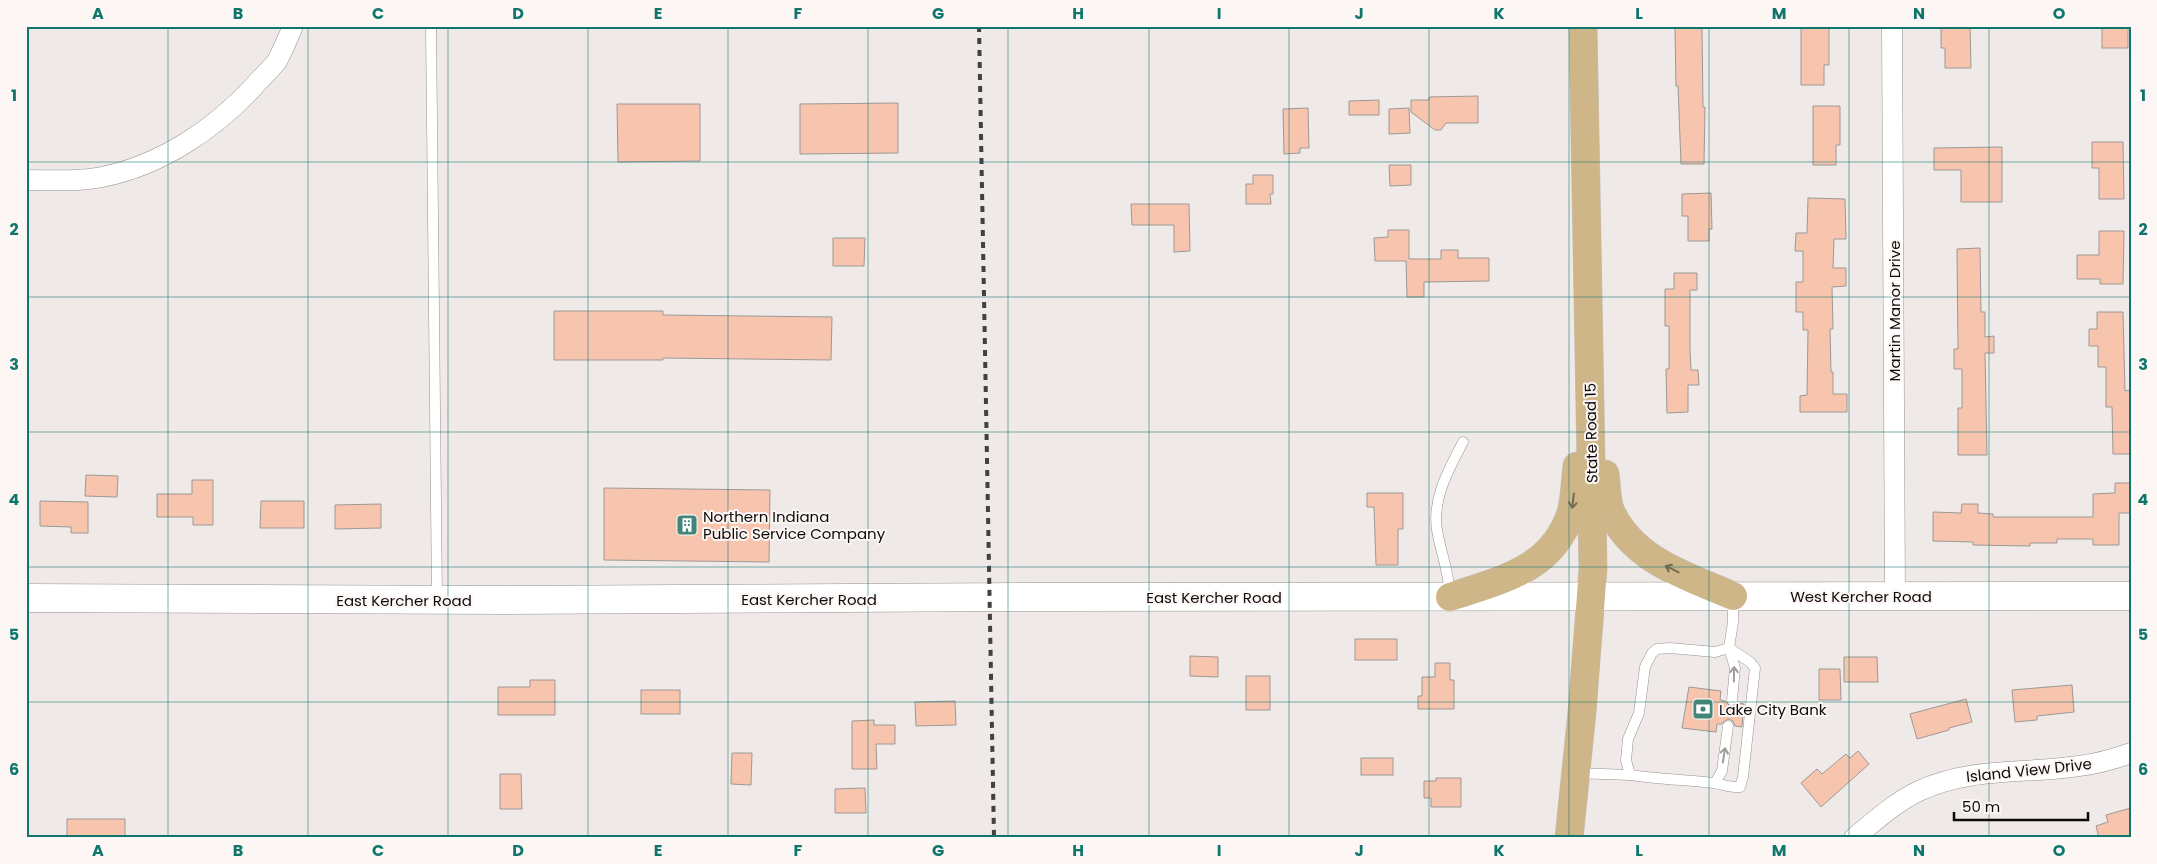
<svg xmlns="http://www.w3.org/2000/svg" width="2157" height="864" font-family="Poppins,sans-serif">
<rect width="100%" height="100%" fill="#efe9e7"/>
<g fill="#f7c5ae" stroke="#9d9896">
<polygon points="1801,26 1829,26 1829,65 1824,65 1824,85 1801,85"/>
<polygon points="1941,26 1970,26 1971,68 1945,68 1945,48 1941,48"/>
<rect x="2102" y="26" width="26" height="22"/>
<polygon points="1702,27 1703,107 1705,107 1704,164 1681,164 1678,86 1676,86 1675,28"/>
<polygon points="1478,96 1478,123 1446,123 1441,130 1435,130 1411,112 1411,100 1429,100 1429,97"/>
<polygon points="1379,100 1379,115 1349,115 1349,101"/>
<polygon points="898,103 898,153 800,154 800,104"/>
<polygon points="617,104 700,104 700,161 618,162"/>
<polygon points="1813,106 1840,106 1840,145 1836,145 1836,165 1813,165"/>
<polygon points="1308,108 1309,148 1300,148 1300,153 1284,154 1283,109"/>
<polygon points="1409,108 1410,133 1389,134 1389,109"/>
<polygon points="2092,142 2123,142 2124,199 2099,199 2099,168 2092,168"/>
<polygon points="2002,147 2002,202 1961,202 1961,170 1934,170 1934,148"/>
<polygon points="1389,165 1411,165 1411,185 1390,186"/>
<polygon points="1253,175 1273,175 1273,194 1270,194 1271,204 1246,204 1246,184 1253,184"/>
<polygon points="1711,193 1712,229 1709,229 1709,241 1688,241 1688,216 1682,216 1682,194"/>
<polygon points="1808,198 1845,199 1846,239 1834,239 1833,268 1846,268 1846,286 1832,287 1833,329 1830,329 1831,372 1833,372 1833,394 1847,394 1847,412 1800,412 1800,396 1807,395 1808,330 1803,330 1803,312 1796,312 1796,282 1803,282 1803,251 1795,251 1796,233 1807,233"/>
<polygon points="1131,204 1189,204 1190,251 1174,252 1174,225 1132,225"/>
<polygon points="1388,230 1409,230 1409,259 1441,259 1441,250 1458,250 1458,258 1489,258 1489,281 1424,282 1424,297 1407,297 1406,261 1375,261 1374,238 1388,237"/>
<polygon points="2099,231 2124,231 2123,284 2100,284 2100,279 2077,279 2077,255 2099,255"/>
<polygon points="833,238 865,238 864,266 833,266"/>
<polygon points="1980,248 1981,312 1985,312 1985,337 1994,336 1994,353 1985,353 1987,455 1958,455 1958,408 1962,408 1962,369 1954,369 1954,349 1958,349 1957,249"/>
<polygon points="1674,273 1697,273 1697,290 1690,290 1690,350 1691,370 1698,370 1699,385 1688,385 1688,412 1667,413 1666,369 1669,369 1669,326 1665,326 1665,289 1674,289"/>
<polygon points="554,311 663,311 663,315 832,317 831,360 663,358 663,360 554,360"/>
<polygon points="2097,312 2123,312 2125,391 2131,390 2131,454 2113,454 2112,407 2106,407 2106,367 2098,367 2098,346 2089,346 2089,329 2097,329"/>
<polygon points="86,475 118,476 117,497 85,496"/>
<polygon points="192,480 213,480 213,525 193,525 193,517 157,517 157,494 192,494"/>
<polygon points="2115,483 2131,483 2131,513 2119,513 2119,545 2093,545 2093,539 2057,539 2057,543 2030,543 2030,546 1973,545 1973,542 1933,541 1933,512 1961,513 1962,504 1978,504 1978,513 1993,514 1993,517 2093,517 2093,494 2115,493"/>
<polygon points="604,488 770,490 769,562 604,560"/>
<polygon points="1367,493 1403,493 1403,529 1398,529 1398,565 1376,565 1374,507 1367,507"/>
<polygon points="40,501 88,502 88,533 71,533 71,527 40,526"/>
<polygon points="261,501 304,501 304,528 260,528"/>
<polygon points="381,504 381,528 335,529 335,505"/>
<rect x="1355" y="639" width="42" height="21"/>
<polygon points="1190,656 1218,657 1218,677 1190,676"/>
<polygon points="1844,657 1877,657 1878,682 1844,682"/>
<polygon points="1435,663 1450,663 1450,680 1454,680 1454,709 1418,709 1418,696 1422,696 1422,677 1435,677"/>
<polygon points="1819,669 1840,669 1841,700 1819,700"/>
<rect x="1246" y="676" width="24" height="34"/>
<polygon points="530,680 555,680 555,715 498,715 498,687 530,687"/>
<polygon points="2072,685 2074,712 2037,716 2037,720 2015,722 2012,690"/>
<polygon points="1689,687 1721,691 1720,700 1725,701 1731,707 1738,703 1744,704 1742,727 1735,726 1733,721 1728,719 1721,724 1717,724 1716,732 1682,728"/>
<rect x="641" y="690" width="39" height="24"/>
<polygon points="1966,699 1972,722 1949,728 1949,730 1917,739 1910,714"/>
<polygon points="955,701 956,725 916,726 915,702"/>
<polygon points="874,720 874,725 895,725 895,744 876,744 877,769 852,769 852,721"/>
<polygon points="1858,751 1869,764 1821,807 1801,783 1817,769 1822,774 1846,754 1850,758"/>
<polygon points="732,753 752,753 751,785 731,784"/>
<rect x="1361" y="758" width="32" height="17"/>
<polygon points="500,774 521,774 522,809 500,809"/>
<polygon points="1436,778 1461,778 1461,807 1431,807 1431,798 1424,798 1424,781 1436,781"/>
<polygon points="865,788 866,813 835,813 835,789"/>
<polygon points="2131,808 2131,838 2099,838 2096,826 2108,822 2106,815"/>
<rect x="67" y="819" width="58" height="19"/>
</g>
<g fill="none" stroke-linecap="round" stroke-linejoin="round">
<g stroke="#979290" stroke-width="11">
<g id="lane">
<polyline points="431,26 437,599"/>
<path d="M1450 596C1449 571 1441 554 1437 530 1432 498 1449 469 1463 442"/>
<path d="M1670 648 1715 652 1729 648 1750 662 1755 668 1743 777 1740 787C1730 788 1722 784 1713 783 1685 780 1658 779 1630 775L1626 760 1628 739 1639 713 1645 667 1652 653 1657 649Z"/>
<polyline points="1732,700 1735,668 1729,648 1733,622 1733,598"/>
<polyline points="1576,773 1630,775"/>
<polyline points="1715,783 1722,771 1728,726"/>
</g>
</g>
<g stroke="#979290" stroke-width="21">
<g id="street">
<polyline points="1892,26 1895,596"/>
<path d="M26 180C51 180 78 182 102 177 162 165 216 128 256 84 263 76 271 69 277 61 283 50 288 38 293 26"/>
<path d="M1854 838C1875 821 1894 803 1919 791 1969 767 2026 774 2079 766 2097 764 2114 759 2131 753"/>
</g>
</g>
<g stroke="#979290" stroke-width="29">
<polyline id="secondary" points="26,598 502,600 1035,597 2131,596"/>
</g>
<g stroke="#c5c4c4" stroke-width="29">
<g id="primary">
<path d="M1605 474C1607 485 1606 501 1611 512 1634 561 1687 576 1733 596"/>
<path d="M1450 597C1501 580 1552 570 1571 513 1575 498 1575 481 1577 466"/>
<polyline points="1569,838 1582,712 1593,569 1583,26"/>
</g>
</g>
<use href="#lane" stroke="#fff" stroke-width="10"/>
<use href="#street" stroke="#fff" stroke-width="20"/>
<use href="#secondary" stroke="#fff" stroke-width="28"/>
<use href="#primary" stroke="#cfb689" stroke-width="28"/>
<polyline stroke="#43403f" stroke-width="4" stroke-dasharray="6 6" stroke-linecap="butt" points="979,26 994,838"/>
</g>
<defs><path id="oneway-shaft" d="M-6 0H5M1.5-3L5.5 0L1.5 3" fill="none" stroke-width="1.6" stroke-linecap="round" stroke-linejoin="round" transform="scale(1.25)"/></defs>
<g stroke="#786950">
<use href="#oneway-shaft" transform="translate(1573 501) rotate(97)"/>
<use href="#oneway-shaft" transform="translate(1672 569) rotate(-153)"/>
</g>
<g stroke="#9e9d9d">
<use href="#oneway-shaft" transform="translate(1734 674) rotate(-89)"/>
<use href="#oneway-shaft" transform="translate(1724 755) rotate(-81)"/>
</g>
<path fill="none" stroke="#0f766e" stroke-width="1" stroke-opacity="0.55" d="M168 26V838M308 26V838M448 26V838M588 26V838M728 26V838M868 26V838M1008 26V838M1149 26V838M1289 26V838M1429 26V838M1569 26V838M1709 26V838M1849 26V838M1989 26V838M26 162H2131M26 297H2131M26 432H2131M26 567H2131M26 702H2131"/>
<defs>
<g id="building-square" transform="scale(1.125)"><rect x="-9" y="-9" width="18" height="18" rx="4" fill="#438679" stroke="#fcf6f4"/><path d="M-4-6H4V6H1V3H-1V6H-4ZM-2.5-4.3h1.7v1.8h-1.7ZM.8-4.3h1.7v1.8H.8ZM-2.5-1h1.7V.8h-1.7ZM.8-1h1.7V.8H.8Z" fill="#fff"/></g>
<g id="bank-square" transform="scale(1.125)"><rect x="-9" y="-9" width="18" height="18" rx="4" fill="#438679" stroke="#fcf6f4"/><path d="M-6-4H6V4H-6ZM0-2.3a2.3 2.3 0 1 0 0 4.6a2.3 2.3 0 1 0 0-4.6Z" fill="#fff"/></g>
</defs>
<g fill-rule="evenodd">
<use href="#building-square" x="687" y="525"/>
<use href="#bank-square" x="1703" y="709"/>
</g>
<g text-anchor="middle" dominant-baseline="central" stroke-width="4" stroke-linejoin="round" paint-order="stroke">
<g font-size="15" fill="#0d0b0a" stroke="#fcf6f4">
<text transform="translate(1894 311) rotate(-90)">Martin Manor Drive</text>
<text transform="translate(1591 433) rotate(-91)">State Road 15</text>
<text x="1861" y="596">West Kercher Road</text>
<text x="1214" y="597">East Kercher Road</text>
<text x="809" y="599">East Kercher Road</text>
<text x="404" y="600">East Kercher Road</text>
<text transform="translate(2029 770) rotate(-6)">Island View Drive</text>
</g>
<g font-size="15" fill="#0d0b0a" stroke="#fcf6f4" text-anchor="start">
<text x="703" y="516">Northern Indiana<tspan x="703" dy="17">Public Service Company</tspan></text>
<text x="1719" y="709">Lake City Bank</text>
</g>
</g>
<rect width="2157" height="864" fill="none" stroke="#fcf6f4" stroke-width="55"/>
<path d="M1954 812v8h134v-8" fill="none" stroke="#0d0b0a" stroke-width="2.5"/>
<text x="1962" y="812" font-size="15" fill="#0d0b0a" stroke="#fcf6f4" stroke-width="4" paint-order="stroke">50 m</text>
<rect x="28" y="28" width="2102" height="808" fill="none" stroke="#0f766e" stroke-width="2"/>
<g font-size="16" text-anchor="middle" font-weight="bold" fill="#0f766e">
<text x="98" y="19">A</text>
<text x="238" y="19">B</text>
<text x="378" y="19">C</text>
<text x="518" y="19">D</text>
<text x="658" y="19">E</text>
<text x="798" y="19">F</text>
<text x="938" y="19">G</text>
<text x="1078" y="19">H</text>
<text x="1219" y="19">I</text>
<text x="1359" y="19">J</text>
<text x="1499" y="19">K</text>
<text x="1639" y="19">L</text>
<text x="1779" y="19">M</text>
<text x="1919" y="19">N</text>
<text x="2059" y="19">O</text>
<text x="14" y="101">1</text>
<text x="2143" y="101">1</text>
<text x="14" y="235">2</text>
<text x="2143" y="235">2</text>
<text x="14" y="370">3</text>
<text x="2143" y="370">3</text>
<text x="14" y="505">4</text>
<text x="2143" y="505">4</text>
<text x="14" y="640">5</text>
<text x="2143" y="640">5</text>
<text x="14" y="775">6</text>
<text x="2143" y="775">6</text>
<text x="98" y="856">A</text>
<text x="238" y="856">B</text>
<text x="378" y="856">C</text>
<text x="518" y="856">D</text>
<text x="658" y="856">E</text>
<text x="798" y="856">F</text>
<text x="938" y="856">G</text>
<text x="1078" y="856">H</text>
<text x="1219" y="856">I</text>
<text x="1359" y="856">J</text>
<text x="1499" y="856">K</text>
<text x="1639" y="856">L</text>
<text x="1779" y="856">M</text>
<text x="1919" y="856">N</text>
<text x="2059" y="856">O</text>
</g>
</svg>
